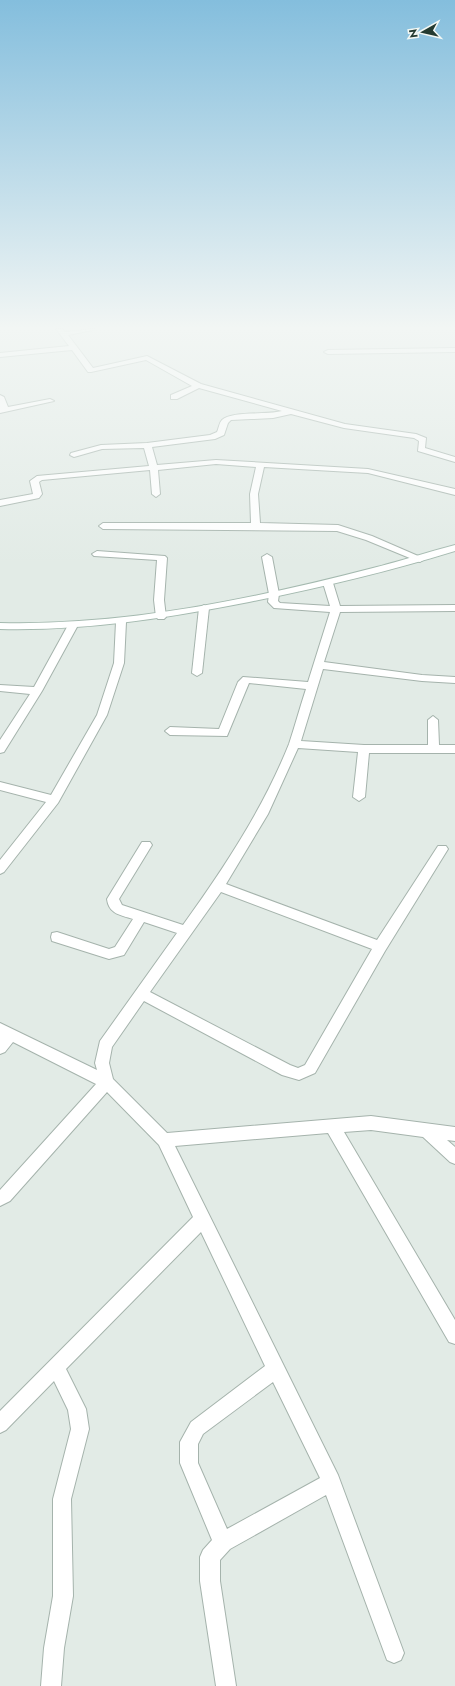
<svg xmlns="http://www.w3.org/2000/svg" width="455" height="1686" font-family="Jost,sans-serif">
<rect width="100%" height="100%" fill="#e2ebe6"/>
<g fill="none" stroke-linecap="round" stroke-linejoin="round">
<g stroke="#a5b3ac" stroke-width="2">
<g id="street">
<path d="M56 329H62L65 332 94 329 93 330 68 335 93 368 147 356 201 384 345 424 416 434 426 438 425 448 455 457V462L418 451 419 441 414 438 344 428 291 414 273 418 231 420 228 423 224 435 215 439 152 447 157 465 216 460 368 469 455 489V495L368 473 264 467 258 494 260 523 338 525 372 536 425 559 420 562 417 561 366 540 337 531 103 529 99 526 103 523H251L250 494 256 467 216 464 158 470 160 494 156 497 152 494 150 470 42 480 39 482 42 494 39 498 0 506V500L33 494 30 481 37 476 149 466 144 448 102 449 74 457 70 455 71 453 101 445 147 443 210 435 217 432C219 428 219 423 222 420 231 411 268 415 282 411L199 388 177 399H171V395L192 386 146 360 91 372H88L72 350 0 357V353L69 346Z"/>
<polygon points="455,348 455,352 328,354 324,352 328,350"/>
<polygon points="0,395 4,397 8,407 50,399 54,401 0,413"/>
<polygon points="97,551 165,556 167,558 164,600 166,617 164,619 158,619 156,617 154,600 157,560 94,556 92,554"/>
<path d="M267 554 272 557 279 594 278 601 280 603 330 606 323 583 328 580 333 583 340 606 455 605V611L340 612 324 662 422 675 455 677V683L422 681 323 669 301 741 364 745H428V720L433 716 438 720 439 745H455V753H369L365 797 359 801 353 797 358 752 298 748 268 814 226 884 377 940 438 846H446L448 849 385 951 315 1073 299 1080 282 1075 144 1001 112 1047 109 1063 113 1079 167 1133 371 1116 455 1127V1141L447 1140 455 1147V1164L450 1162 423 1137 371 1130 344 1132 455 1320V1344L449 1342 328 1133 175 1146 338 1475 404 1653 401 1660 394 1663 387 1660 326 1495 230 1549 220 1560V1581L236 1686H216L200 1581V1557L203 1550 212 1540 180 1463V1442L191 1422 265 1366 201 1232 66 1369 86 1409 89 1429 71 1499 73 1596 64 1648 61 1686H41L44 1648 53 1596V1499L71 1429 68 1410 54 1381 6 1430 0 1433V1411L193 1217 159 1145 107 1092 10 1201 0 1206V1190L96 1084 13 1042 5 1052 0 1054V1023L97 1070 95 1063 100 1041 177 933 144 922 124 955 109 959 52 941 51 937 52 933 57 932 109 949 115 947 133 919C120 915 109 914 107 899L142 842H150L152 845 119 899 122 905 183 925C224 868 263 809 289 744 295 726 300 707 306 689L249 683 227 736 170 735 165 731 170 727 219 729 238 682 243 677 308 682 330 612 274 608 268 602 269 594 262 557ZM221 892 372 949 305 1065 298 1068 290 1065 150 992ZM273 1382 320 1478 227 1529 198 1463V1444L203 1434Z"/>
<polygon points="204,605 209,608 202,673 197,676 192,673 199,608"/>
<polygon points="121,619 126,622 124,663 107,715 58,803 4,872 0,874 0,860 46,802 0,790 0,782 51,795 97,715 114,663 116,622"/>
<polygon points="72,624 77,627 42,691 4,752 0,753 0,740 30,694 0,691 0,685 34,687 67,627"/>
</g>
</g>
<g stroke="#a4b9af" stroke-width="2">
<path id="secondary" d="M455 545V551C387 572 319 588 249 602 167 618 85 631 0 629V623C125 626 253 599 373 568 401 561 428 552 455 545Z"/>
</g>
<use href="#street" fill="#fff" fill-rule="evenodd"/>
<use href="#secondary" fill="#fff" fill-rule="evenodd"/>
</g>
<linearGradient id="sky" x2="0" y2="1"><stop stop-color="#84bedd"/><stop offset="0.58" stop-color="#f2f6f4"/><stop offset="1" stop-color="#f2f6f4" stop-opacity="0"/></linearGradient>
<rect width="455" height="565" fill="url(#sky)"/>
<g transform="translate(423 32) rotate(262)" stroke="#f3f8f4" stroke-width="3" paint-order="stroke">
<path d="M0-3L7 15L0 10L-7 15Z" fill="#243b31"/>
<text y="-6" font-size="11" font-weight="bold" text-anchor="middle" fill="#243b31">N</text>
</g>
</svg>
